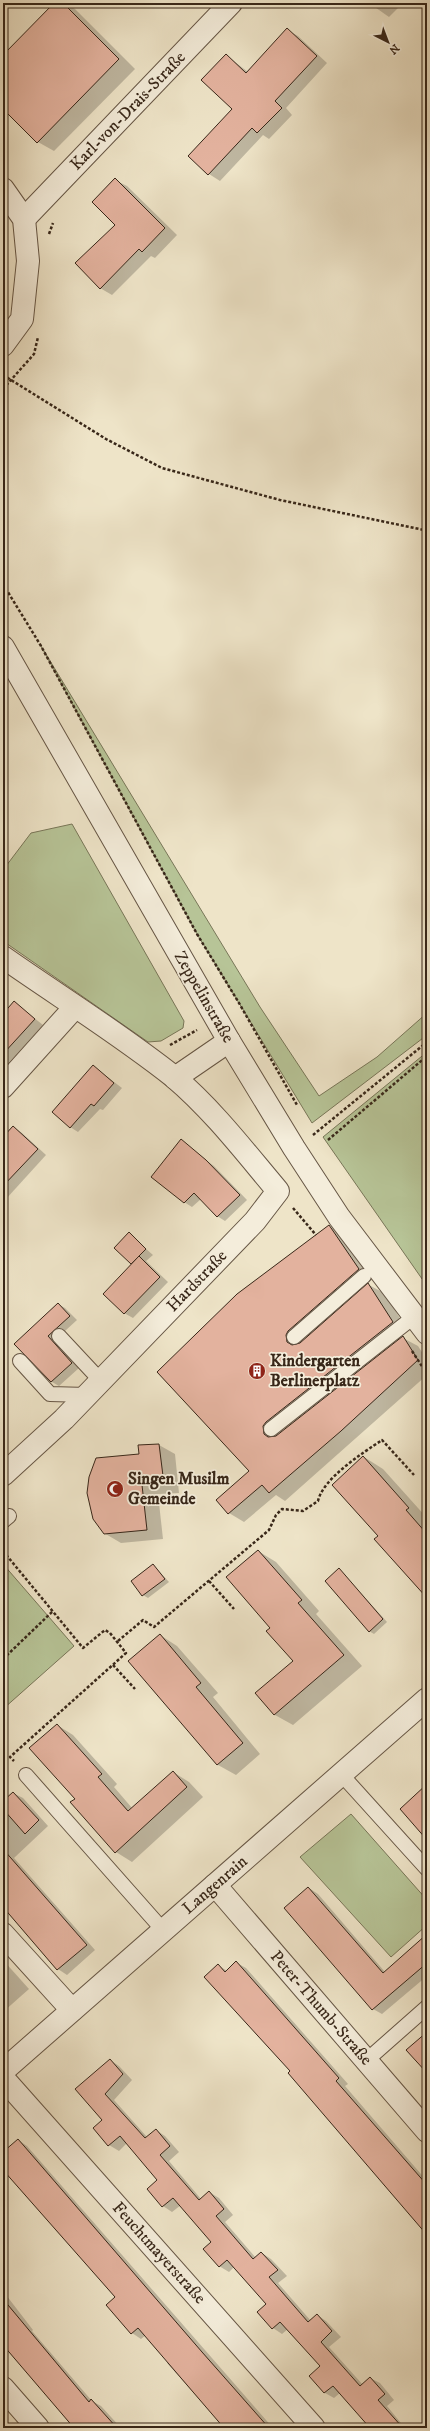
<svg xmlns="http://www.w3.org/2000/svg" width="430" height="2431" font-family="'IM FELL DW Pica',serif">
<rect width="100%" height="100%" fill="#eee4c8"/>
<filter id="stains"><feTurbulence type="fractalNoise" baseFrequency=".005" numOctaves="4"/><feColorMatrix values="0 0 0 0 .2 0 0 0 0 .09 0 0 0 0 .02 0 0 0 .5 -.17"/></filter>
<radialGradient id="worn" r=".72"><stop offset=".6" stop-color="#630" stop-opacity="0"/><stop offset="1" stop-color="#630" stop-opacity=".3"/></radialGradient>
<g fill="#b7c497" stroke="#787658">
<polygon points="41,646 260,1007 319,1096 377,1057 427,1013 427,1035 312,1123 197,934"/>
<polygon points="72,824 184,1021 183,1028 161,1041 148,1042 3,941 3,870 31,833"/>
<polygon points="427,1052 427,1286 323,1137"/>
<polygon points="3,1564 74,1646 3,1709"/>
<polygon points="351,1814 427,1900 427,1925 391,1957 300,1857"/>
</g>
<g fill="#0003">
<polygon points="55,3 64,3 75,9 135,69 54,151 38,142 3,108 3,56"/>
<polygon points="369,3 403,3 389,17"/>
<polygon points="287,30 298,36 327,63 286,108 292,115 269,139 263,135 220,181 209,174 190,156 233,109 226,55 248,72"/>
<polygon points="115,180 127,186 177,235 155,258 151,256 112,295 100,288 116,225"/>
<polygon points="14,1002 43,1025 3,1069 3,1015"/>
<polygon points="93,1066 122,1088 103,1110 100,1109 78,1132 70,1127"/>
<polygon points="13,1127 22,1133 46,1155 6,1199 3,1198 3,1138"/>
<polygon points="181,1141 214,1166 247,1200 225,1221 217,1216 201,1199 192,1207 184,1202"/>
<polygon points="329,1226 345,1235 374,1278 367,1284 384,1293 408,1331 401,1337 418,1346 427,1360 427,1375 285,1501 276,1495 244,1522 229,1513 251,1471 159,1372"/>
<polygon points="129,1234 153,1255 146,1261 168,1282 133,1318 124,1313 133,1264"/>
<polygon points="58,1304 65,1308 77,1320 54,1341 79,1368 59,1386 52,1382 15,1344"/>
<polygon points="159,1445 175,1454 179,1493 158,1494 163,1539 121,1543 104,1533 140,1455"/>
<polygon points="364,1457 383,1469 427,1518 424,1522 427,1525 427,1593 379,1536"/>
<polygon points="258,1551 276,1562 319,1611 316,1614 362,1666 293,1725 275,1715 256,1693 294,1661"/>
<polygon points="153,1565 169,1582 148,1598 143,1595"/>
<polygon points="339,1569 387,1622 374,1634 369,1631"/>
<polygon points="160,1635 177,1646 218,1693 213,1697 260,1754 236,1775 218,1765 130,1661"/>
<polygon points="57,1725 73,1735 117,1784 114,1787 132,1808 173,1772 189,1782 203,1797 132,1862 116,1852 72,1802 76,1799"/>
<polygon points="13,1793 23,1798 48,1826 14,1858 95,1950 67,1975 58,1969 3,1906 3,1802"/>
<polygon points="309,1888 318,1894 385,1972 427,1935 427,1976 382,2014 373,2009"/>
<polygon points="3,1960 29,1989 3,2012"/>
<polygon points="237,1963 246,1968 348,2084 345,2086 427,2181 427,2233 289,2073 292,2071 218,1965 227,1971"/>
<polygon points="110,2060 119,2066 132,2080 114,2100 147,2137 156,2130 165,2136 179,2152 169,2161 201,2199 209,2192 219,2198 233,2215 225,2222 256,2258 262,2253 271,2259 287,2276 278,2283 311,2321 317,2315 326,2321 341,2337 329,2347 363,2385 370,2378 380,2383 394,2400 387,2406 405,2428 371,2428 340,2393 334,2398 325,2393 310,2376 321,2366 288,2329 282,2334 273,2328 268,2304 234,2267 229,2272 219,2266 213,2242 181,2205 172,2212 163,2206 148,2189 159,2180 127,2143 119,2151 109,2145 104,2120 76,2089"/>
<polygon points="18,2140 27,2146 273,2428 225,2428 167,2363 169,2361 146,2335 141,2339 132,2333 117,2297 3,2168 3,2153"/>
<polygon points="3,2291 33,2330 32,2331 92,2401 101,2406 121,2428 76,2428 3,2344"/>
</g>
<g fill="#e3b29e" stroke="#382719">
<polygon points="54,3 63,3 119,59 37,143 3,109 3,55"/>
<polygon points="287,28 317,56 275,101 282,108 257,133 252,128 208,175 188,156 232,109 201,80 226,54 246,73"/>
<polygon points="115,178 165,228 142,252 139,249 100,289 75,263 115,225 92,202"/>
<polygon points="14,1001 35,1019 3,1054 3,1014"/>
<polygon points="93,1065 114,1083 94,1106 91,1104 70,1128 52,1112"/>
<polygon points="13,1126 38,1149 3,1186 3,1137"/>
<polygon points="181,1139 206,1160 240,1195 217,1217 194,1193 184,1203 151,1177"/>
<polygon points="329,1225 359,1269 288,1331 286,1335 287,1342 292,1345 300,1343 368,1283 393,1322 266,1422 263,1426 264,1434 268,1437 276,1436 403,1336 418,1360 341,1431 269,1493 262,1485 228,1514 216,1500 249,1471 157,1372 237,1294"/>
<polygon points="129,1232 146,1249 131,1264 114,1248"/>
<polygon points="139,1256 160,1277 124,1314 103,1294"/>
<polygon points="58,1303 70,1316 48,1336 72,1363 51,1382 14,1344"/>
<polygon points="159,1444 164,1484 142,1485 147,1530 104,1534 93,1519 87,1493 89,1477 96,1458 139,1454 138,1445"/>
<polygon points="363,1456 409,1508 406,1510 427,1534 427,1598 374,1539 378,1536 332,1485"/>
<polygon points="258,1550 302,1600 298,1603 344,1655 274,1715 255,1693 293,1661 266,1631 270,1628 226,1577"/>
<polygon points="153,1564 165,1579 142,1596 131,1581"/>
<polygon points="339,1568 383,1619 369,1632 325,1581"/>
<polygon points="160,1634 201,1683 196,1687 243,1743 217,1765 128,1661"/>
<polygon points="57,1724 102,1774 98,1777 128,1811 173,1771 187,1787 115,1853 70,1802 75,1799 29,1748"/>
<polygon points="427,1784 427,1840 400,1809"/>
<polygon points="13,1792 39,1820 25,1834 3,1809 3,1801"/>
<polygon points="3,1849 87,1945 57,1970 3,1907"/>
<polygon points="308,1887 383,1973 427,1934 427,1963 372,2010 284,1908"/>
<polygon points="236,1961 339,2078 336,2081 427,2185 427,2235 288,2073 290,2071 204,1977 218,1964 225,1972"/>
<polygon points="427,2032 427,2073 406,2050"/>
<polygon points="110,2059 123,2074 105,2094 145,2138 156,2129 170,2146 160,2155 199,2200 209,2191 224,2209 216,2216 253,2259 261,2252 278,2270 269,2277 308,2322 317,2314 332,2331 321,2342 360,2386 370,2377 385,2394 378,2400 403,2428 370,2428 333,2386 324,2393 309,2376 320,2366 280,2322 272,2329 257,2312 266,2304 227,2260 219,2267 203,2249 211,2242 173,2198 162,2207 147,2189 157,2180 120,2136 108,2146 93,2128 102,2120 75,2089"/>
<polygon points="18,2139 202,2352 269,2428 224,2428 138,2328 131,2334 106,2305 115,2297 3,2170 3,2152"/>
<polygon points="3,2299 89,2402 91,2399 117,2428 74,2428 3,2345"/>
</g>
<g fill="none" stroke-linecap="round" stroke-linejoin="round">
<g stroke="#665645" stroke-width="16">
<g id="service">
<polyline points="59,1336 101,1381"/>
<polyline points="294,1337 364,1276"/>
<polyline points="20,1361 50,1394 87,1395"/>
<polyline points="271,1429 415,1316"/>
<polyline points="3,1521 9,1516"/>
<polyline points="341,1774 427,1869"/>
<polyline points="26,1775 163,1930"/>
<polyline points="367,2060 427,2007"/>
</g>
</g>
<g stroke="#665645" stroke-width="24">
<g id="minor">
<polyline points="3,189 24,219 28,261 22,319 3,345"/>
<polyline points="24,219 231,3"/>
<path d="M3 957C60 997 120 1034 174 1077 213 1110 245 1152 278 1191L255 1221 64 1419 3 1475"/>
<polyline points="175,1078 229,1041"/>
<polyline points="3,1087 75,1007"/>
<polyline points="215,1885 427,2131"/>
<polyline points="3,1934 72,2010"/>
<polyline points="3,2071 427,1699"/>
<polyline points="3,2078 314,2428"/>
<polyline points="3,2388 38,2428"/>
</g>
</g>
<g stroke="#665645" stroke-width="24">
<polyline id="tertiary" points="3,647 229,1041 294,1148 339,1217 427,1333"/>
</g>
<g stroke="#382719" stroke-width="2.5" stroke-dasharray="3 2" stroke-linecap="butt">
<polyline points="49,234 53,223"/>
<polyline points="3,375 106,439 162,468 280,500 424,530 427,529"/>
<polyline points="3,389 34,354 38,337"/>
<polyline points="3,584 41,646 197,934 239,1003 297,1105"/>
<polyline points="170,1045 197,1030"/>
<polyline points="313,1135 427,1042"/>
<polyline points="328,1140 427,1056"/>
<polyline points="293,1208 316,1235"/>
<polyline points="412,1351 427,1374"/>
<polyline points="3,1551 83,1648 105,1630 110,1633 126,1653 10,1757 14,1761"/>
<polyline points="209,1581 234,1609"/>
<path d="M118 1641 143 1620 154 1627 269 1530 276 1515 282 1509 303 1511 318 1501C323 1478 363 1453 382 1440L414 1475"/>
<polyline points="3,1659 53,1611"/>
<polyline points="113,1665 135,1689"/>
</g>
<use href="#service" stroke="#f4eddb" stroke-width="14"/>
<use href="#minor" stroke="#f4eddb" stroke-width="22"/>
<use href="#tertiary" stroke="#f4eddb" stroke-width="22"/>
</g>
<defs>
<g id="building-disc" transform="scale(0.9)"><circle r="9.5" fill="#8f2418" stroke="#f4eddb"/><path d="M-4-6H4V6H1V3H-1V6H-4ZM-2.5-4.3h1.7v1.8h-1.7ZM.8-4.3h1.7v1.8H.8ZM-2.5-1h1.7V.8h-1.7ZM.8-1h1.7V.8H.8Z" fill="#fff"/></g>
<g id="mosque-disc" transform="scale(0.9)"><circle r="9.5" fill="#8f2418" stroke="#f4eddb"/><path d="M3.5-4.9A6 6 0 1 0 3.5 4.9A5 5 0 1 1 3.5-4.9Z" fill="#fff"/></g>
</defs>
<g fill-rule="evenodd">
<use href="#building-disc" x="257" y="1371"/>
<use href="#mosque-disc" x="115" y="1489"/>
</g>
<g text-anchor="middle" dominant-baseline="central" stroke-width="3.5" stroke-linejoin="round" paint-order="stroke">
<g font-size="17" fill="#382719" stroke="#f4eddb">
<text transform="translate(128 111) rotate(-46)">Karl-von-Drais-Straße</text>
<text transform="translate(204 997) rotate(60)">Zeppelinstraße</text>
<text transform="translate(197 1281) rotate(-46)">Hardstraße</text>
<text transform="translate(215 1885) rotate(-41)">Langenrain</text>
<text transform="translate(321 2008) rotate(49)">Peter-Thumb-Straße</text>
<text transform="translate(159 2253) rotate(48)">Feuchtmayerstraße</text>
</g>
<g font-size="17" font-weight="bold" fill="#382719" stroke="#f4eddb" text-anchor="start">
<text x="270" y="1361">Kindergarten<tspan x="270" dy="20">Berlinerplatz</tspan></text>
<text x="128" y="1479">Singen Musilm<tspan x="128" dy="20">Gemeinde</tspan></text>
</g>
</g>
<rect width="430" height="2431" fill="none" stroke="#eee4c8" stroke-width="16"/>
<rect x="4" y="4" width="422" height="2423" fill="none" stroke="#382719" stroke-width="2"/>
<rect x="8" y="8" width="414" height="2415" fill="none" stroke="#382719"/>
<g transform="translate(388 42) rotate(138)" stroke="#f4eddb" stroke-width="3" paint-order="stroke">
<path d="M0-3L7 15L0 10L-7 15Z" fill="#382719"/>
<text y="-6" font-size="11" font-weight="bold" text-anchor="middle" fill="#382719">N</text>
</g>
<rect width="100%" height="100%" filter="url(#stains)"/>
<rect width="100%" height="100%" fill="url(#worn)"/>
</svg>
